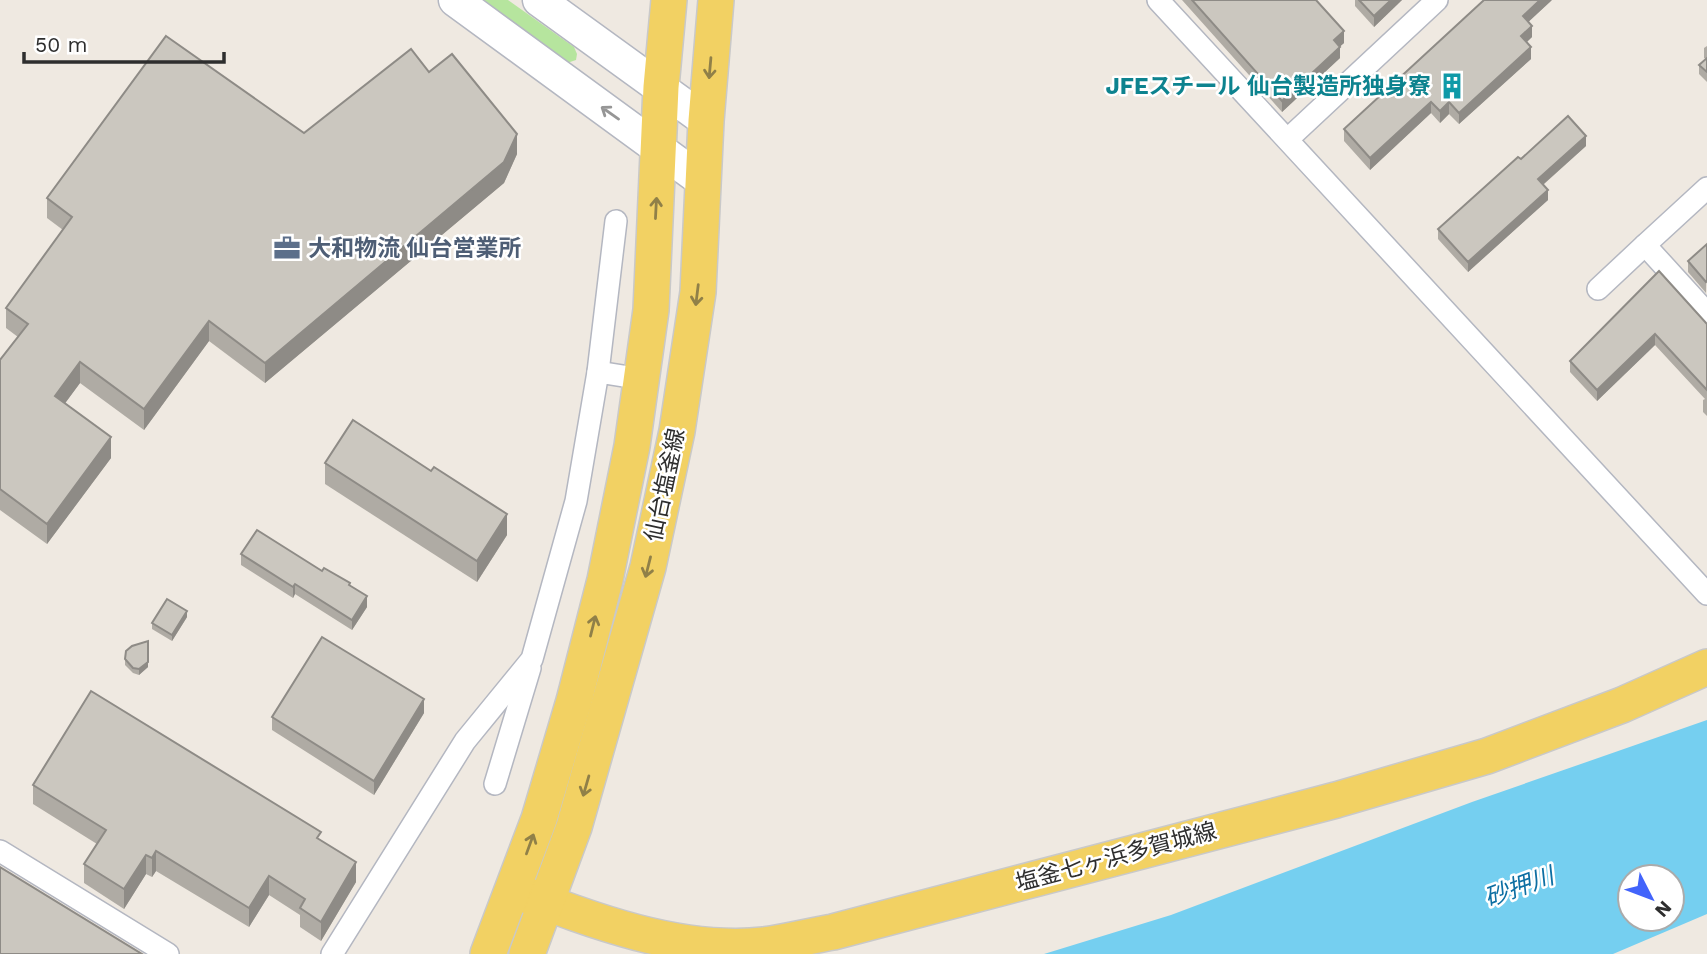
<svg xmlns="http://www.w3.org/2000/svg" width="1707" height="954" font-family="'Work Sans','Noto Sans JP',sans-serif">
<rect width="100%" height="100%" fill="#efe9e1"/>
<polygon fill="#b6e59e" points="479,0 508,0 574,47 577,54 576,60 567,63"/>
<path fill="#75cff0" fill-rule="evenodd" d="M1707 720V914L1613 954H1044L1171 915 1472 802ZM1630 877H1672V919H1630Z"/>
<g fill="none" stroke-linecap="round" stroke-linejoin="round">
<g stroke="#b4b7c1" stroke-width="24">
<g id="street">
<polyline points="1158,0 1707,594"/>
<polyline points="1288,139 1437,0"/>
<polyline points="1707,188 1645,245 1707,313"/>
<polyline points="1598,289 1645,245"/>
<polyline points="598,372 616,221"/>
<polyline points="495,784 530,668"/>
<polyline points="0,851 168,954"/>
<polyline points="332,954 465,741 532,659 576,501 598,372 642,379"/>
</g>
</g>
<g stroke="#b4b7c1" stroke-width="35">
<g id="secondary">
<polyline points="455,0 704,182"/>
<polyline points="539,0 706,121"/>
</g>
</g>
<g stroke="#c9c9c9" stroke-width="38">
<g id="primary">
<path d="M513 890C591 920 678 954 764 945 787 942 810 936 833 932L1336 800 1487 756 1622 705 1707 667"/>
<polyline points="488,954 539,819 574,701 605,580 632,446 651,310 661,87 669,0"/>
<polyline points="527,954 574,827 648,567 677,431 698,292 706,121 716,0"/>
</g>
</g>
<use href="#street" stroke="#fff" stroke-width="21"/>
<use href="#secondary" stroke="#fff" stroke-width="32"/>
<use href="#primary" stroke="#f2d163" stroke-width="35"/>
</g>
<g fill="#afaba4">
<polygon points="1182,0 1316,0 1344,43 1340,46 1340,58 1282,112"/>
<polygon points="1355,0 1402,0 1374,27 1355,6"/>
<polygon points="1552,0 1528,22 1532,37 1526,42 1531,59 1459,124 1449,114 1440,123 1431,113 1370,170 1344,141 1344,129"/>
<polygon points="1707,46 1707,82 1699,74 1699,65 1706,59 1704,58 1704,48"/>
<polygon points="429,72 517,154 504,183 265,383 209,341 144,430 80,383 65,403 111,458 47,544 0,510 0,360 18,337 6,328 6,308 63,230 47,218 47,198 304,133"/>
<polygon points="1586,146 1543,185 1548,200 1468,272 1438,239 1438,229 1521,159"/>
<polygon points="1707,244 1706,293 1688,272 1688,261"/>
<polygon points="1659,271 1707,324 1707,416 1703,412 1703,400 1705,399 1655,345 1597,401 1570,372 1570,361"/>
<polygon points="325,463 431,471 507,535 477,582 325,484"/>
<polygon points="241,554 322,571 350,586 367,607 352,630 295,594 293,598 241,565"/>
<polygon points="187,617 172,641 152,629 152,623"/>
<polygon points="125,659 148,667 139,675 133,673 125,665"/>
<polygon points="424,713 374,795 272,730 272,717"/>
<polygon points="33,785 321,840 356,882 321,941 300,927 300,915 269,895 249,927 156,871 152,877 146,874 124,909 84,883 84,864 97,844 33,804"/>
</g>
<g fill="#8e8b86">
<polygon points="1391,0 1402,0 1374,27 1374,16"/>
<polygon points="1540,0 1552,0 1523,27 1523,16"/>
<polygon points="1532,26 1532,37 1521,48 1521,36"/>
<polygon points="1344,31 1344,43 1334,52 1334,40"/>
<polygon points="1340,47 1340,58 1282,112 1282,101"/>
<polygon points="1531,47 1531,59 1459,124 1459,113"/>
<polygon points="1431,102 1431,113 1370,170 1370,158"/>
<polygon points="1449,102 1449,114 1440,123 1440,111"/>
<polygon points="517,134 517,154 504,183 265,383 265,363"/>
<polygon points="1586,136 1586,146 1538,189 1538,179"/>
<polygon points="1548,190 1548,200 1468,272 1468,262"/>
<polygon points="209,321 209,341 144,430 144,409"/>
<polygon points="1655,334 1655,345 1597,401 1597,390"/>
<polygon points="80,362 80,383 55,417 55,396"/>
<polygon points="111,437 111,458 47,544 47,524"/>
<polygon points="507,514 507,535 477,582 477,561"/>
<polygon points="295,584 295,594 293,598 293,587"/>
<polygon points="367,596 367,607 352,630 352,620"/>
<polygon points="187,611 187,617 172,641 172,635"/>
<polygon points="148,662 148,667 139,675 139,669"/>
<polygon points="424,699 424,713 374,795 374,781"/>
<polygon points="156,851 156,871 152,877 152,858"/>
<polygon points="146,855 146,874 124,909 124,889"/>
<polygon points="356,862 356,882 321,941 321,922"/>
<polygon points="269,876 269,895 249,927 249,908"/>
</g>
<g fill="#cbc7bf" stroke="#8e8b86" stroke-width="2">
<polygon points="1192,0 1316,0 1344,31 1334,40 1340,47 1282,101"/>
<polygon points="1359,0 1391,0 1374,16"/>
<polygon points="1484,0 1540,0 1523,16 1532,26 1521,36 1531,47 1459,113 1449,102 1440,111 1431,102 1370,158 1344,129"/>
<polygon points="166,36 304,133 411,49 429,72 452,54 517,134 504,162 265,363 209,321 144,409 80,362 55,396 111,437 47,524 0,489 0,360 28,324 6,308 72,217 47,198"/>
<polygon points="1707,58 1707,72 1699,65"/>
<polygon points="1568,116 1586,136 1538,179 1548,190 1468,262 1438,229 1518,157 1521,159"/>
<polygon points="1707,244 1707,281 1706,282 1688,261"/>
<polygon points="1659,271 1707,324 1707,390 1655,334 1597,390 1570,361"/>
<polygon points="353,420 431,471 434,467 507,514 477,561 325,463"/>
<polygon points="257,530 322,571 324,568 350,583 349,585 367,596 352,620 295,584 293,587 241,554"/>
<polygon points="167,599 187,611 172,635 152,623"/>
<polygon points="322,637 424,699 374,781 272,717"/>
<polygon points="148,641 148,662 139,669 133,668 125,659 126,651 132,646"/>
<polygon points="91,691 321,832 317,838 356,862 321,922 300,908 305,899 269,876 249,908 156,851 152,858 146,855 124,889 84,864 106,830 33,785"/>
<polygon points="0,867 142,954 0,954"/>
</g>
<defs><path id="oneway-shaft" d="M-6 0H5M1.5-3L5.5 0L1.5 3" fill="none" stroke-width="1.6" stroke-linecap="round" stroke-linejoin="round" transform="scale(1.75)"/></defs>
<g stroke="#908048">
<use href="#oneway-shaft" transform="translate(710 68) rotate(95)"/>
<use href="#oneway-shaft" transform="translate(656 208) rotate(-87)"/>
<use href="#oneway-shaft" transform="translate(697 295) rotate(97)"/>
<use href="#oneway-shaft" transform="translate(648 567) rotate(104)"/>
<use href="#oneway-shaft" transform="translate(593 626) rotate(-76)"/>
<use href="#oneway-shaft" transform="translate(586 786) rotate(106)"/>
<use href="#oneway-shaft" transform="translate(530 844) rotate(-70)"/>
</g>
<use stroke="#969696" href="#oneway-shaft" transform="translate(610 113) rotate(-145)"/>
<defs>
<g id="building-bare" transform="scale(2.1)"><path d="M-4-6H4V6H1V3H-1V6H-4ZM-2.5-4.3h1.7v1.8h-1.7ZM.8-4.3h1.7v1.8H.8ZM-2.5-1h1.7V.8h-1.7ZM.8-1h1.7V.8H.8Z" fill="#0f9aa8" stroke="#fff" stroke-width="2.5" paint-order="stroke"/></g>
<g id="office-bare" transform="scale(2.1)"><path d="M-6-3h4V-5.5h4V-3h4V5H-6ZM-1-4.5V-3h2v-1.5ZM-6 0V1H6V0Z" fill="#5c6f8a" stroke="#fff" stroke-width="2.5" paint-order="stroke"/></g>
</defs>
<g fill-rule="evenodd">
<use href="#building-bare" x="1452" y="86"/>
<use href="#office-bare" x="287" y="248"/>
</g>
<g text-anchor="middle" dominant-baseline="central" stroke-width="5" stroke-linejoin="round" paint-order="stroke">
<g font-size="23" font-weight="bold" fill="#0d838f" stroke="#fff" text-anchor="end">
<text x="1431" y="86">JFEスチール 仙台製造所独身寮</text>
</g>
<g font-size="23" font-weight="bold" fill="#4e5e75" stroke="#fff" text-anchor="start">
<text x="308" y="248">大和物流 仙台営業所</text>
</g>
<g font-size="23" fill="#2e2e2e" stroke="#fff">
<text transform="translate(665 485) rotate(-78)">仙台塩釜線</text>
<text transform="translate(1116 857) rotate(-15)">塩釜七ヶ浜多賀城線</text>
</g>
<g font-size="24" font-style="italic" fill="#0d6fa3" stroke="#fff">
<text transform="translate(1519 887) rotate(-20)">砂押川</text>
</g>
</g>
<g transform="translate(1651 898) rotate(132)"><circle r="33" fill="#ffffff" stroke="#ababab" stroke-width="2"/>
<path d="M0-5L12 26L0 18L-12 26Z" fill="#4264fb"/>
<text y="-10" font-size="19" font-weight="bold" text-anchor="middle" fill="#2e2e2e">N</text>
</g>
<path d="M24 52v10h200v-10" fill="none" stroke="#2e2e2e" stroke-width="3.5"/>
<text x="35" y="52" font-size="21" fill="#2e2e2e" stroke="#ffffff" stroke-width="5" paint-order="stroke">50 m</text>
</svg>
